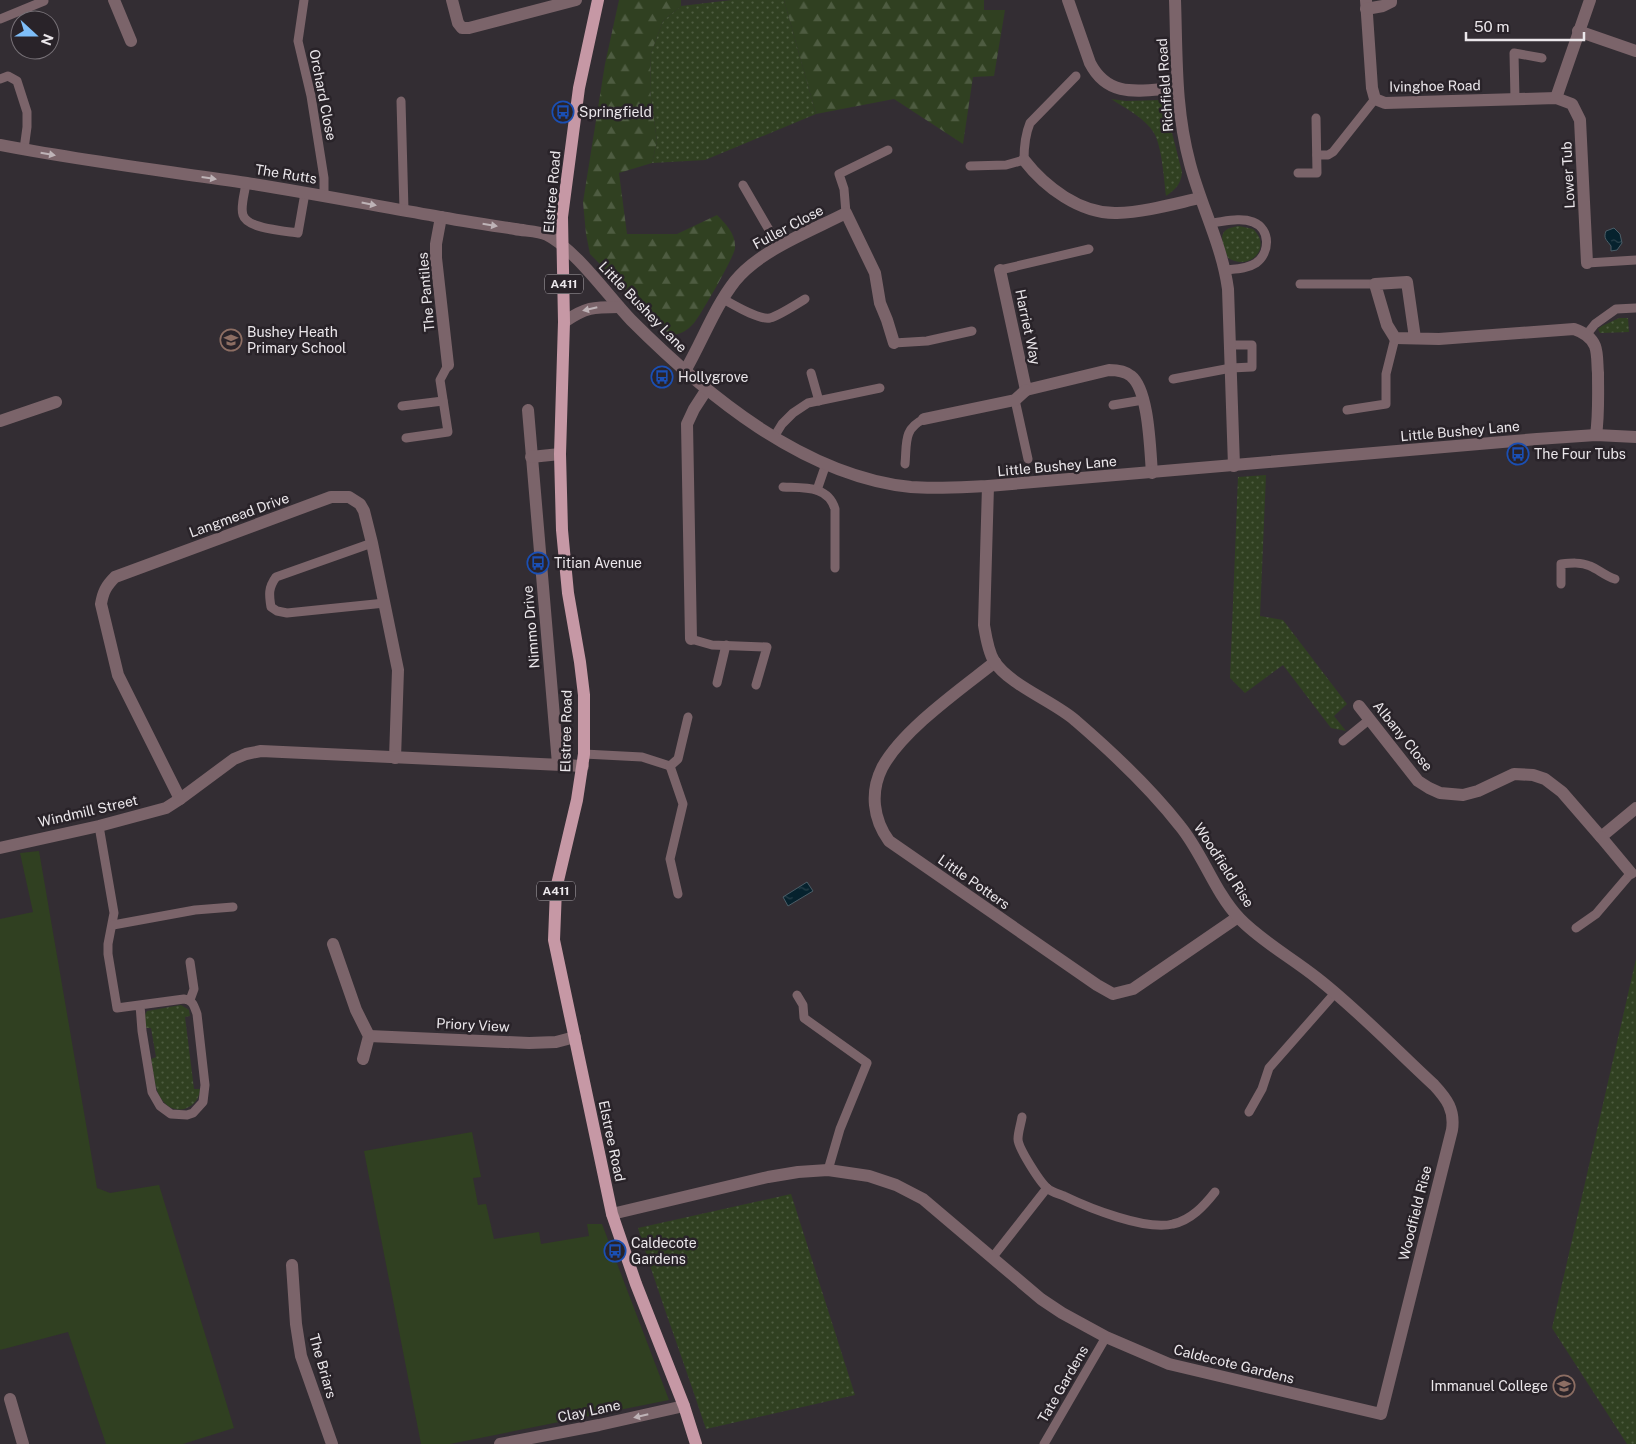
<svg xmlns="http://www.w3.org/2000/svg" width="1636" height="1444" font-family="'Public Sans',sans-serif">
<defs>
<pattern id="grass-dots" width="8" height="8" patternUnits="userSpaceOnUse" patternTransform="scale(1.25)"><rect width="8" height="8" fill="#304021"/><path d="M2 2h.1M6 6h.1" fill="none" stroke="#4e5c41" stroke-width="1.8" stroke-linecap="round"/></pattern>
<pattern id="forest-firs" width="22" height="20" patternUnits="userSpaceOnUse" patternTransform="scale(1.25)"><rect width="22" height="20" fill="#304021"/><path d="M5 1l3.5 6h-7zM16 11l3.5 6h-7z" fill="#4e5c41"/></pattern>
<pattern id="water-ripples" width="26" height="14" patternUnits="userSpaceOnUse" patternTransform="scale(1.25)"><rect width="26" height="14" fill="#06222e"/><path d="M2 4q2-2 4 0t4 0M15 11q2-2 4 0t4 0" fill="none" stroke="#2a424c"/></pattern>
</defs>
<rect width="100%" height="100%" fill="#332d33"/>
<g fill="url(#grass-dots)">
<polygon points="732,0 784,0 816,114 705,160 652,163 657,141 650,90 651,53 663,21 681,6"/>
<path d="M1111 99 1126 101 1161 100 1168 106 1169 121 1182 172C1181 184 1176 189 1166 196 1164 179 1162 147 1154 133 1145 118 1125 108 1111 99Z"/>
<path d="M1239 226 1253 229C1273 247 1250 272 1228 258 1222 241 1215 229 1239 226Z"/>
<polygon points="1619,318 1628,318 1629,332 1600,333 1598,329 1602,326"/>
<polygon points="1266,475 1260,616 1283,620 1347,704 1334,716 1346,731 1331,728 1283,665 1245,693 1230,678 1238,477"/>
<polygon points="1636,959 1636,1444 1627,1444 1552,1328"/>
<path d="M181 1005 189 1010 190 1016 185 1017 194 1089H200C199 1109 175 1117 163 1101 154 1091 154 1072 151 1059L156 1057 151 1028H146L144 1017 147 1011Z"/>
<path d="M791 1194 855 1395 706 1429C684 1362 659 1296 638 1228Z"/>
</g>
<g fill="url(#forest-firs)">
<path d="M619 0H681V6L663 21 651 53 650 90 657 141 652 163 619 173 627 234H677L717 215C726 224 736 234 735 248 735 256 700 316 694 323 687 331 680 335 670 335L590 254 586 234 583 202 605 64Z"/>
<polygon points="784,0 984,0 984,10 1005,10 994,76 973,77 963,144 894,99 816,114"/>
</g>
<g fill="#304021">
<polygon points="39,851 97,1188 110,1193 159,1185 234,1428 183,1444 106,1444 68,1332 0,1350 0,919 33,912 20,853"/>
<polygon points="472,1132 481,1177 473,1178 478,1205 486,1204 494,1239 539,1232 541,1244 589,1236 587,1224 602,1224 669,1400 450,1444 421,1444 364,1151"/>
</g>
<g fill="url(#water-ripples)" stroke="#4b5d67">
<path d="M1614 228 1620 234 1622 243 1617 250 1611 251V246C1607 240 1603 239 1606 231Z"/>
<polygon points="807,882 813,891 788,906 783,897"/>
</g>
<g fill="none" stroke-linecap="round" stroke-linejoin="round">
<g stroke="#7b646a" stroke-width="9">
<polyline points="304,0 298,41 311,96 324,178 324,195"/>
<polyline points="0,19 44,1"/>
<polyline points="0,79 8,76 17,81 27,112 27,127 24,149"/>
<polyline points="1515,99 1514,53 1542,58"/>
<polyline points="401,101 404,210"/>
<polyline points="1317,155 1328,155 1333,152 1375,99"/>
<path d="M970 166 1006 165 1024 160C1024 147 1025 135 1030 123L1076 76"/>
<polyline points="1298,173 1317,173 1316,118"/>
<path d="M246 183C245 192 240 207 243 215 247 229 285 231 298 233L305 193"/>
<polyline points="743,185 779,247"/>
<polyline points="846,213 844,189 839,174 888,150"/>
<path d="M1210 223C1223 222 1240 217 1253 222 1271 229 1270 253 1256 263 1247 269 1236 269 1226 270"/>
<polyline points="1587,263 1636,260"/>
<polyline points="1000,270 1089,249"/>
<polyline points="1300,284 1375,284"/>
<path d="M723 299C734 305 758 320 770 318 778 316 797 304 805 299"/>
<polyline points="1587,334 1595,324 1616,309 1636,308"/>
<polyline points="894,343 927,341 972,331"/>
<polyline points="811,373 819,401"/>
<polyline points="1173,379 1231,368 1252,367 1252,345 1230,345"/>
<polyline points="1015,400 1028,459"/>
<polyline points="1113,405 1143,400"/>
<polyline points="402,406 443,401"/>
<polyline points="1347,410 1386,404 1386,374 1395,338"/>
<polyline points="774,437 782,424 793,413 808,403 880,388"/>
<polyline points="406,438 448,432 440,380 448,365"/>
<path d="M905 464C907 443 903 429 924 419"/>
<path d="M783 487C803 488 828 485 835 509V568"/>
<polyline points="817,490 826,464"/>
<path d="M372 543 276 577C268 588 269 595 271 607L277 611 287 613 385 603"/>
<path d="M1561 584V564C1571 563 1581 562 1590 566 1598 569 1605 576 1615 579"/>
<polyline points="691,639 712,645 767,647 756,685"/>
<polyline points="717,683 726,645"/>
<polyline points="1343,741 1370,719"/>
<polyline points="584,754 642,757 670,766 678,759 688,717"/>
<polyline points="670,766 683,804 670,859 678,894"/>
<path d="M99 826 114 913 108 944V954L117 1008 184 999C193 1000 194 1006 197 1014L205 1085 203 1102 193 1113 187 1115 171 1114 160 1106 152 1092 142 1031 140 1005"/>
<polyline points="113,925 195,910 233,907"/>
<polyline points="1576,928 1596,914 1631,873"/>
<polyline points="797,995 803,1005 804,1018 867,1063 840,1129 828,1170"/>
<polyline points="190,1000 194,989 190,962"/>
<polyline points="1249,1112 1262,1089 1269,1068 1335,993"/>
<path d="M1022 1117C1021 1124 1018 1132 1018 1139 1018 1148 1040 1182 1047 1188 1051 1192 1059 1194 1064 1196 1089 1208 1146 1231 1173 1224 1191 1220 1204 1206 1215 1192"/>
<polyline points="992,1258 1047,1188"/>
<polyline points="1044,1444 1106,1337"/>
</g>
<g stroke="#7b646a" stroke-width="12">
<polyline points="114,0 131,41"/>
<polyline points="452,0 458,23 462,28 469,28 576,0"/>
<path d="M1068 0 1090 63C1109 100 1142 90 1177 88"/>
<path d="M1175 0C1177 57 1175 109 1190 164 1201 206 1222 245 1228 289L1234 466"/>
<polyline points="1366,0 1372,88 1375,99 1385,103 1556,98 1572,104 1580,120 1587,263"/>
<polyline points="1366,9 1383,6 1391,2 1391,0"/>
<polyline points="1578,31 1636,51"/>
<polyline points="1556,98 1590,0"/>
<path d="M1024 160C1045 187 1080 214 1117 213 1145 212 1173 204 1200 198"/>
<polyline points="441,217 436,244 436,258 448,365"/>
<path d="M1000 270 1026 390 1109 370C1117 370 1125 371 1131 376 1149 390 1150 450 1152 473"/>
<path d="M1415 338 1407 282 1375 284 1387 325 1395 338 1439 339 1574 329C1583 332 1591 336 1595 346 1598 354 1597 364 1598 373 1598 394 1599 414 1596 435"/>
<path d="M685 371C702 342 714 308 735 281 760 250 811 231 846 213L875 273 880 303 887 320 894 343"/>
<polyline points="528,410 558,764"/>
<polyline points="924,419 1015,400 1026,390"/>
<polyline points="0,421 56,402"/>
<polyline points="531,457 560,454"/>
<polyline points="691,639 687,424 694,409 707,389"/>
<path d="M995 662C961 689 902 730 882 768 870 792 873 819 889 841L1097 985 1113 994 1133 989 1238 917"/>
<polyline points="1359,706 1418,781 1429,788 1440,793 1463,795 1478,791 1514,774 1533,775 1545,779 1562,792 1601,837 1636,808"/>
<path d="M180 799 118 675 101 604C103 592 106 586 115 577L331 497H349L360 504 364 511 372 543 398 670 395 758"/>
<polyline points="1601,837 1631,873"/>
<polyline points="0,848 99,826 166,808 180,799 234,759 246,754 261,751 583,766"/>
<polyline points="333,944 356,1010 369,1036 363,1059"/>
<polyline points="369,1036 529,1043 556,1042 575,1037"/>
<path d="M612 1214 768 1177 798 1172 828 1170 869 1176 896 1185 923 1199 1041 1299 1062 1313 1106 1337 1169 1364 1381 1414 1452 1130C1455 1110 1447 1099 1434 1085 1396 1050 1358 1010 1317 978 1292 958 1261 941 1239 918 1214 891 1203 854 1180 826 1151 789 1112 752 1076 721 1055 702 1009 685 994 661 988 651 986 637 984 625L988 486"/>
<polyline points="292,1265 296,1324 301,1356 332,1444"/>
<polyline points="10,1399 23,1444"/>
<polyline points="500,1444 599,1425 684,1406"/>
</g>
<g stroke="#7b646a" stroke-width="12">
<path d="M0 145C82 161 165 171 247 183 310 193 372 205 435 216 462 221 489 225 515 229 525 231 539 231 547 235 576 250 608 296 631 320 705 394 803 476 911 487 937 489 962 487 988 486L1537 439 1596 435 1636 437"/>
<path d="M564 322C586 307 593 307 619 307"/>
</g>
<polyline stroke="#c698a5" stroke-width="12" points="598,0 579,88 562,217 564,322 560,454 562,530 568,593 580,662 584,695 584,754 577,800 556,889 554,940 612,1214 636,1284 684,1406 696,1444"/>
</g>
<defs><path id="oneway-solid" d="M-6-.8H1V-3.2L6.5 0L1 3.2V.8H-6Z" transform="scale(1.25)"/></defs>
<g fill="#beb3b7">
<use href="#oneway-solid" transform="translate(48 154) rotate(10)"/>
<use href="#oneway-solid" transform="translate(209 178) rotate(8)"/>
<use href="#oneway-solid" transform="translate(369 204) rotate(11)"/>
<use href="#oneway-solid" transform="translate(490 225) rotate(9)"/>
<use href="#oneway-solid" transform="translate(590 309) rotate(167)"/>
<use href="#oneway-solid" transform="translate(641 1416) rotate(167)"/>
</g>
<defs>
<g id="bus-ring" transform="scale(1.125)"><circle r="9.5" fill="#292329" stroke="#1a4fb4" stroke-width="1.5"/><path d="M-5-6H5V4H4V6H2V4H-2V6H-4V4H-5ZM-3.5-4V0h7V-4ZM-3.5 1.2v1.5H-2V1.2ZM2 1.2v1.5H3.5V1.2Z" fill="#1a4fb4"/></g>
<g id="school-ring" transform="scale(1.125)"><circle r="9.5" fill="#292329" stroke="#8d6e63" stroke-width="1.5"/><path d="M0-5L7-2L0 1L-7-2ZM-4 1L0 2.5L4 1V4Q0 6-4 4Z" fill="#8d6e63"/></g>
</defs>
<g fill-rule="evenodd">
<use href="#bus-ring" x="563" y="112"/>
<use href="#school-ring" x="231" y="340"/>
<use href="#bus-ring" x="662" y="377"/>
<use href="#bus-ring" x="1518" y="454"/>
<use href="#bus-ring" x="538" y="563"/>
<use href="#bus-ring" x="615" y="1251"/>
<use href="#school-ring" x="1564" y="1386"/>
</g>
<g text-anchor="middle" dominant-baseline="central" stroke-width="5" stroke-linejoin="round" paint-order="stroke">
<g fill="#292329" stroke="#b1acb1" stroke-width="1">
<rect x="545" y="274.5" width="38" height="19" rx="4"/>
<rect x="537" y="881.5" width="38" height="19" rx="4"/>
</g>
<g font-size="12" font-weight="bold" fill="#ebe7eb">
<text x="564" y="284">A411</text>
<text x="556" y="891">A411</text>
</g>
<g font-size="14" fill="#ebe7eb" stroke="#292329">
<text transform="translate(1165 85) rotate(-94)">Richfield Road</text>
<text transform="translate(1435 86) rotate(-1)">Ivinghoe Road</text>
<text transform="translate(323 95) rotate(79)">Orchard Close</text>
<text transform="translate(286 174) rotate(9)">The Rutts</text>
<text transform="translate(1568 175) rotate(-93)">Lower Tub</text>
<text transform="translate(552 192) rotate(-85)">Elstree Road</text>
<text transform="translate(788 227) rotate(-28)">Fuller Close</text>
<text transform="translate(426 292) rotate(-95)">The Pantiles</text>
<text transform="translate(643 307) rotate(46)">Little Bushey Lane</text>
<text transform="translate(1028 327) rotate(78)">Harriet Way</text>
<text transform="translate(1460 431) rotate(-5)">Little Bushey Lane</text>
<text transform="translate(1057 466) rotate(-5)">Little Bushey Lane</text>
<text transform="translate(239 515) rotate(-20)">Langmead Drive</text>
<text transform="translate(531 627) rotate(-95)">Nimmo Drive</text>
<text transform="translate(566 731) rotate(-89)">Elstree Road</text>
<text transform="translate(1403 736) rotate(51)">Albany Close</text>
<text transform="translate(88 811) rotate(-13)">Windmill Street</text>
<text transform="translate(1224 865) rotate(57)">Woodfield Rise</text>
<text transform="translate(974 882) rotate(35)">Little Potters</text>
<text transform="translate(473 1025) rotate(3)">Priory View</text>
<text transform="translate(612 1141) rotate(78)">Elstree Road</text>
<text transform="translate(1415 1213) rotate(-76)">Woodfield Rise</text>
<text transform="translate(1234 1364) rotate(14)">Caldecote Gardens</text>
<text transform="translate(323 1366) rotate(74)">The Briars</text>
<text transform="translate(1063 1384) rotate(-60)">Tate Gardens</text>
<text transform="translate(589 1411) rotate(-12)">Clay Lane</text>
</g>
<g font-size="14" fill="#ebe7eb" stroke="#292329" text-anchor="start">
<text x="579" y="112">Springfield</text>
<text x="247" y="332">Bushey Heath<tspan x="247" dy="16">Primary School</tspan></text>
<text x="678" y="377">Hollygrove</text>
<text x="1534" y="454">The Four Tubs</text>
<text x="554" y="563">Titian Avenue</text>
<text x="631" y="1243">Caldecote<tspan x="631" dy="16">Gardens</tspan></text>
<text x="1548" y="1386" text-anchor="end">Immanuel College</text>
</g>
</g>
<g transform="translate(35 35) rotate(111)"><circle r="24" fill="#292329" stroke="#777177"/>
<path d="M0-4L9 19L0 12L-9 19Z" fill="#7ebef9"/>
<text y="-8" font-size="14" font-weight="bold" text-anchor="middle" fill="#ebe7eb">N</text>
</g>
<path d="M1466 32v8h118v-8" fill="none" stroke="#ebe7eb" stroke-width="2.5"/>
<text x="1474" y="32" font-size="15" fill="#ebe7eb" stroke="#292329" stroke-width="4" paint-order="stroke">50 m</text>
</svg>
